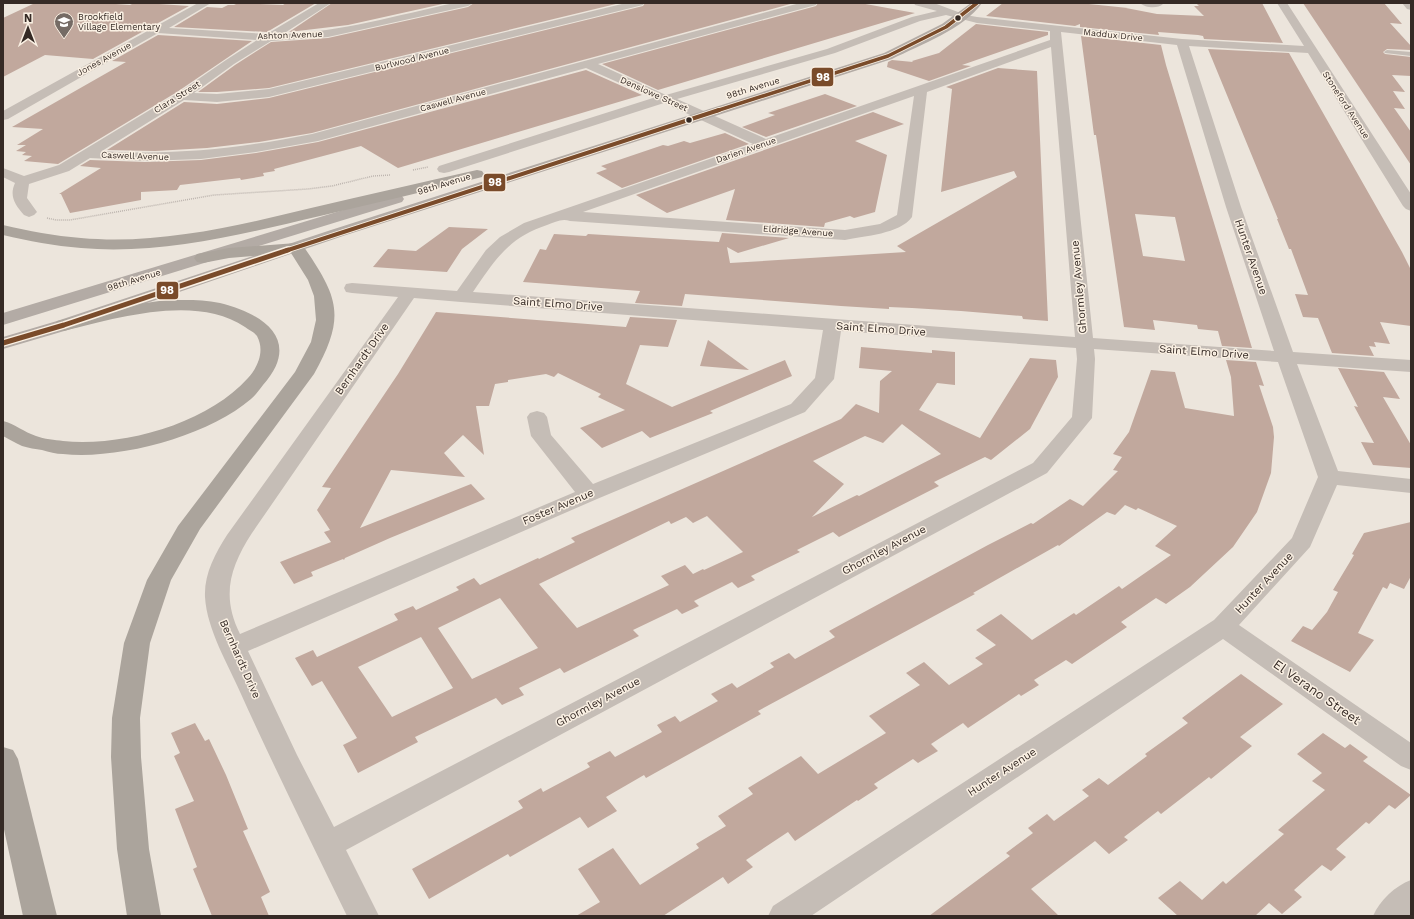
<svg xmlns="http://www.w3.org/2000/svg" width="1414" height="919" font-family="'Work Sans',sans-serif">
<rect width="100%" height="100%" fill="#ece5dc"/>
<g fill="#c1a89d" fill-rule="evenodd">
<polygon points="35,3 102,3 130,5 134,3 144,3 189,6 93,59 45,55 3,77 3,18"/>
<polygon points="238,3 283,5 286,3 316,3 267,32 174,27 207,7 222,8 228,5 234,5"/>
<polygon points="332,3 447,3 348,25 289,32"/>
<polygon points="474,3 620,3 269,88 217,92 198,92 235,65 271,42 328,38 468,7"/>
<polygon points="645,3 794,3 312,133 259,142 207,148 155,151 107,150 184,102 217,104 269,98 643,6"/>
<polygon points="818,3 860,3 915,13 658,90 602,64 816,6"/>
<polygon points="1003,3 1079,3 1128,8 1126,8 1157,14 1204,16 1194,6 1199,6 1196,3 1262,3 1283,43 1204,39 1203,36 1198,35 1158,32 1159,35 1080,27 1080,24 1075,26 986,16"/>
<polygon points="1303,3 1384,3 1402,24 1390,23 1411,46 1411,50 1387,49 1383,52 1385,54 1411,57 1411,76 1392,75 1405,92 1393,91 1405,109 1394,108 1411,132 1411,165"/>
<polygon points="976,24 1048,32 1048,35 962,65 971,66 929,81 887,67 888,62 892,60 913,62 912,61 939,53"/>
<polygon points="158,35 252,41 177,92 58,164 24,161 32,156 22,155 26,152 16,151 26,145 17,145 43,129 12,127 126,62 112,61"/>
<path d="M1081 36 1161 45 1166 65 1252 348 1222 346 1218 331 1198 329 1197 325 1153 320 1155 330 1124 327 1096 135H1094ZM1135 214 1175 217 1185 261 1143 256Z"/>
<polygon points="1208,49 1289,53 1402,252 1411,270 1411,326 1380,322 1390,344 1374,342 1376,347 1369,346 1374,356 1332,353 1318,318 1303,317 1295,294 1308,295 1291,249 1289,249 1277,219 1278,219"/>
<polygon points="998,68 1037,71 1048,321 1023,319 1022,316 961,311 912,308 889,307 889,309 841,306 685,294 682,306 635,303 640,291 523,282 540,249 546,250 554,234 586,236 588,234 719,242 722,233 789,238 738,253 727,247 730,263 906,252 897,246 1017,177 1014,171 941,192 952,89 946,87"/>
<polygon points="586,70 642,95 398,168 361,146 274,169 275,171 263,173 264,176 241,180 240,178 180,185 177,190 141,192 141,200 70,213 61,194 59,194 101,168 80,166 90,160 145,162 201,160 256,153 318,142"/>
<polygon points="825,94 857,106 766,137 742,127 775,115 768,113"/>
<polygon points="873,112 904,124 855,141 887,155 875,212 854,218 850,216 825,223 824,227 726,220 735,189 667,213 636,195"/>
<polygon points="725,133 749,144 622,188 596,173 607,169 601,166 663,145 668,146 684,141 690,143"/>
<polygon points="449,227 488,229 462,249 447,272 373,267 388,249 416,251"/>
<polygon points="436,312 626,327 630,317 677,320 668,347 640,345 626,384 672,407 785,360 792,376 710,411 713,413 650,438 642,431 602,448 580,428 625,410 598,397 601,394 558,373 554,377 546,374 508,380 508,382 495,384 489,406 476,406 484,455 463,435 444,453 465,477 391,470 360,528 471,484 485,499 390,538 345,558 344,560 343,559 311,572 313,576 294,584 280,562 331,542 324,532 330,530 317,510 331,488 322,487 398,374"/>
<polygon points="708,340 749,370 700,366"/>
<path d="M861 347 932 353V350L955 352V385L937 383 919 410 980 438 1030 358 1056 360 1058 377 1030 429 991 460 985 457 934 482 939 486 839 537 833 532 797 550 800 552 751 576 755 580 738 588 732 582 694 601 699 606 682 614 677 609 633 630 639 636 564 673 560 668 519 688 524 695 502 705 496 698 415 737 418 742 358 773 343 745 357 738 322 681 312 686 295 658 313 650 317 657 398 620 394 614 413 606 416 610 459 590 456 587 474 578 480 585 538 558 539 559 575 542 571 538 841 419 856 404 879 413 880 381 892 371 859 368ZM902 424 941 454 859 496 857 495 812 517 844 484 813 461 865 436 883 443ZM707 516 743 552 704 570 703 569 693 574 685 565 661 576 669 585 577 628 539 584 669 521 671 524 686 517 693 523ZM500 598 538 648 472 679 438 628ZM421 637 453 688 392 717 358 667Z"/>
<polygon points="1226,360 1256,362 1264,386 1259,385 1273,427 1274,437 1271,473 1257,512 1233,547 1190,587 1166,604 1156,598 1121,622 1127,627 1072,664 1066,660 1034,680 1039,685 1021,696 1019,694 968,728 963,723 931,744 938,751 918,763 913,759 874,784 878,788 858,801 857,800 795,841 788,832 746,860 753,867 728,884 723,877 663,916 576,916 600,902 578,869 613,848 640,885 699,848 696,844 726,826 718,816 753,794 748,788 801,756 818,774 886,733 869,716 920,685 906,673 924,662 949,685 983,664 975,658 996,645 976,630 1001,614 1032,640 1074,613 1076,615 1119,586 1122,589 1171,555 1155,546 1177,526 1138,508 1136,510 1125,505 1115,515 1107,512 1059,546 1058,545 973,593 975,594 758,711 761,714 646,778 644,775 606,797 617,811 588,828 580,817 510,857 508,854 429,899 412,869 523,808 518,801 541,788 543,792 590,767 587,763 610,751 615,757 662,732 657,725 675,716 680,722 718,701 711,694 732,683 737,688 774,667 770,663 789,653 795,659 835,637 829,631 988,545 1031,523 1033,524 1070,499 1083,506 1118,471 1113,470 1122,457 1113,454 1129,432 1151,370 1175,372 1185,408 1234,416 1231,377"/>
<polygon points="1338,368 1384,372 1400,399 1383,397 1411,445 1411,468 1373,465 1361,442 1374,443 1354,406 1358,407"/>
<polygon points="1411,522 1411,576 1404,589 1390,583 1387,589 1383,587 1358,633 1374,640 1350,672 1291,641 1303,626 1312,630 1327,612 1338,592 1333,590 1354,555 1352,554 1364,533"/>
<polygon points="1241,674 1283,704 1240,737 1252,746 1211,779 1209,777 1161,814 1158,811 1124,837 1128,840 1109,854 1095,841 1031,889 1059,916 929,916 1010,856 1006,853 1033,833 1028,828 1047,814 1054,821 1089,796 1082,790 1099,778 1108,785 1147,756 1145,754 1188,723 1182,718"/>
<polygon points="195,723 205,741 209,739 226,775 248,829 243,831 270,892 261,897 269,916 212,916 193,869 197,867 175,809 194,801 174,756 180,753 171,733"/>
<polygon points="1323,733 1345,748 1350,744 1368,757 1363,761 1411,795 1395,809 1389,805 1369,824 1366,822 1336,849 1346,857 1331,871 1322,865 1294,890 1302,897 1282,914 1269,903 1255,916 1178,916 1158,898 1180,881 1202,900 1223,881 1226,884 1284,834 1278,830 1325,790 1312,781 1322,773 1297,754"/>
</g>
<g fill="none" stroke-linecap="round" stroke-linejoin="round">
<g stroke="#bdb5af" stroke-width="1.5" stroke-dasharray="1 1" stroke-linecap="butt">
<polyline points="413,170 428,167"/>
<polyline points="47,218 56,220 70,220 214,195 308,189 332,186 373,176 391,175"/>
</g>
<polygon fill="#c5bdb6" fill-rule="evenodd" points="1387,50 1411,52 1411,56 1385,53 1384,52"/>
<g fill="#c5bdb6" fill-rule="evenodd">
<path d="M198 3H211L169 28 267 34 319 3H331L283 34C341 32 398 15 454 3H473L468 6 328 37 271 41 234 64 194 93 217 94 269 89 626 3H644L643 5 269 97 217 102 184 100 102 151C173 156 242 148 312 134L800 3H817L816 5 598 64 666 95 827 49 912 17 937 11 915 5 914 3H934L966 15 977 17 1182 39 1304 46 1277 3H1287L1411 194V211L1406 209 1403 206 1308 53 1189 46 1241 207 1293 352 1411 360V372L1297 364 1338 471 1411 479V493L1337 485 1310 547 1239 625 1411 743V770L1401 766 1223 639 811 916H768L773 906 1214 620 1292 538 1318 477 1278 362 1094 349 1095 359 1092 418 1047 473 346 850 379 916H347C311 842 275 769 241 694 228 664 207 630 205 597 204 574 215 554 227 535L398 297 352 293 346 292 344 288 346 284 352 283 457 291 486 250 500 237 524 223 753 144 664 103 449 172 444 173 439 172 437 169 439 166 653 98 586 68 318 141 256 152 201 159 145 161 90 158 69 171 29 184 27 198 37 212 34 215 29 217 24 215C15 205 9 196 15 183L3 177V168L24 176 59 165 178 93 226 60 257 40 158 33 8 119 3 120V111ZM946 15 977 23 1050 31V40L766 139 677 99 835 53 920 21ZM1061 32 1177 45 1226 207 1274 351 1093 338ZM1051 47 1075 337 473 292C495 260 508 238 547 225 555 222 562 218 570 221L845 240C864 236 900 234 912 217L927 92ZM914 96 897 215 880 224 845 230 583 212ZM414 298 461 302 823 330 815 378 791 404 593 484 551 435 547 417 544 413 537 411 530 413 527 417 531 436 575 492 240 634C221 596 230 567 252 533ZM841 331 1076 348 1077 359 1072 417 1033 463 334 827 297 755 248 651 597 499 805 412 834 379Z"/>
<path d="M1140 3H1162L1163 4C1158 9 1145 8 1140 3Z"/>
<polygon points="1402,3 1411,3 1411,10 1407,9"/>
<path d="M1411 880 1410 916H1373C1380 900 1395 886 1411 880Z"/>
</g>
<g fill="#b3aba5" fill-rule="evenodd">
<path d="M971 3H982C964 29 920 45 892 59L343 236 71 329 3 349V337L57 321 331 230 884 53 942 24Z"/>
<polygon points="396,194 402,196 404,199 402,202 3,325 3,313"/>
</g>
<g fill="#aba49c" fill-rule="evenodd">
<path d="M477 170 482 171 484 174 482 177C428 191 374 203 320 216 243 234 161 255 81 248 54 246 29 241 3 235V225C29 231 54 236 81 238 158 245 237 226 311 208 367 195 422 182 477 170Z"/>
<path d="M296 243 302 244C338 297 347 315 314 374L200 529 171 580 150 643 140 718 141 757 149 849 161 916H127L117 849 111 757 112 718 124 643 147 580 178 526 295 372 311 342 316 320 314 296 308 280 291 253 229 258 203 263 197 262 194 258 197 254 229 248Z"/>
<path d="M166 300C184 300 202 299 220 303 265 314 302 341 263 385 259 390 256 395 251 399 208 436 119 460 63 454 56 454 49 452 42 450 36 449 28 448 22 446 15 443 9 439 3 436V421C15 424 24 432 36 436 44 439 55 440 63 441 123 447 207 424 248 378 258 367 265 351 257 336 254 332 249 330 245 327 196 294 117 318 64 331L57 329 55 325 57 321 112 308Z"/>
<polygon points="3,747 13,750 18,759 57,916 23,916 3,825"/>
</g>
<g stroke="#faf0e3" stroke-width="5">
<polyline id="bus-1-far2" points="716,111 888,56 946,27 977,3"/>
</g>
<g stroke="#faf0e3" stroke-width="6">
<polyline id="bus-1-far1" points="285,251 719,110"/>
</g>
<g stroke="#faf0e3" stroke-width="8">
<polyline id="bus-1" points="3,343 64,325 288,250"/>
</g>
<use href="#bus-1-far2" stroke="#7a4b2a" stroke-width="3.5"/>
<use href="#bus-1-far1" stroke="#7a4b2a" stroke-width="4"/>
<use href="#bus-1" stroke="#7a4b2a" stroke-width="5"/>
</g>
<defs>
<g id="school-pin" transform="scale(1)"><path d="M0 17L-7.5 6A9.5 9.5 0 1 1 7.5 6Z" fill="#756b65" stroke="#faf0e3"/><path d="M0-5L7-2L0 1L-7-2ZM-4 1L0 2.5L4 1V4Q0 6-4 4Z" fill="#fff"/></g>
</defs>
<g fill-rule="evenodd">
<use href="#school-pin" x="64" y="22"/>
</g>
<g fill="#352a25" stroke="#faf0e3" stroke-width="1.5">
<circle cx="958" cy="18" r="3.5"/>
<circle cx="689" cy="120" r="3.5"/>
</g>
<g text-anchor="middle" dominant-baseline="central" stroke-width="3" stroke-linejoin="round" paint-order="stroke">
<g font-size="9" fill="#352a25" stroke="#faf0e3" text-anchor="start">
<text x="78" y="17">Brookfield<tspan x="78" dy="10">Village Elementary</tspan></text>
</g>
<g font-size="9" fill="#352a25" stroke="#faf0e3">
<text transform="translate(290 35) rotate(-2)">Ashton Avenue</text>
<text transform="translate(1113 35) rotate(6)">Maddux Drive</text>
<text transform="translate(104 59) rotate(-29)">Jones Avenue</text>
<text transform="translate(412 59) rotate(-14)">Burlwood Avenue</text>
<text transform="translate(753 88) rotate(-17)">98th Avenue</text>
<text transform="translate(654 94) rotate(24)">Denslowe Street</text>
<text transform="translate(177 97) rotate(-32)">Clara Street</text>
<text transform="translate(453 100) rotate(-15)">Caswell Avenue</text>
<text transform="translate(1346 105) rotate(57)">Stoneford Avenue</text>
<text transform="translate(746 150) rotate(-19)">Darien Avenue</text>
<text transform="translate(135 156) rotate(2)">Caswell Avenue</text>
<text transform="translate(444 184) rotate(-17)">98th Avenue</text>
<text transform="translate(798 231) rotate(4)">Eldridge Avenue</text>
<text transform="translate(134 280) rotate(-17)">98th Avenue</text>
</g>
<g font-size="11" fill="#352a25" stroke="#faf0e3">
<text transform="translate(1251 257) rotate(71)">Hunter Avenue</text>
<text transform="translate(1079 287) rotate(-95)">Ghormley Avenue</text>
<text transform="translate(558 304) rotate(4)">Saint Elmo Drive</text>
<text transform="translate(881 329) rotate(4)">Saint Elmo Drive</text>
<text transform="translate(1204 352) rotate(4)">Saint Elmo Drive</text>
<text transform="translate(362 359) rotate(-55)">Bernhardt Drive</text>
<text transform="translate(558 507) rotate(-23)">Foster Avenue</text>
<text transform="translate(884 550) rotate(-28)">Ghormley Avenue</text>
<text transform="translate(1264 583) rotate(-47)">Hunter Avenue</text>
<text transform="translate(240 659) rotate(66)">Bernhardt Drive</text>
<text transform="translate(598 702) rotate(-28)">Ghormley Avenue</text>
<text transform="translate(1002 772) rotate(-33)">Hunter Avenue</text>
</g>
<g font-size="13" fill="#352a25" stroke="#faf0e3">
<text transform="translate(1317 692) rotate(35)">El Verano Street</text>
</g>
</g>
<g stroke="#faf0e3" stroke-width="1.5">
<rect x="811" y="67" width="23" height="20" rx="4" fill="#7a4b2a"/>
<rect x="483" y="173" width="23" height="19" rx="4" fill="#7a4b2a"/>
<rect x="156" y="281" width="23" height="19" rx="4" fill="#7a4b2a"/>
</g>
<g font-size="11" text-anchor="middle" font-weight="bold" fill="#fff">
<text x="823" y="81">98</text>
<text x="495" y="186">98</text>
<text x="167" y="294">98</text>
</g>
<rect width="1414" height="919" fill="none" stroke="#352a25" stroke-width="8"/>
<g transform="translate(28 28)" stroke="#faf0e3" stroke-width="3" paint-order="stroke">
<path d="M0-3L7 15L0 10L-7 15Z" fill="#352a25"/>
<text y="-6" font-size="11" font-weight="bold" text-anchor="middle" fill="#352a25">N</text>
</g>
</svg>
